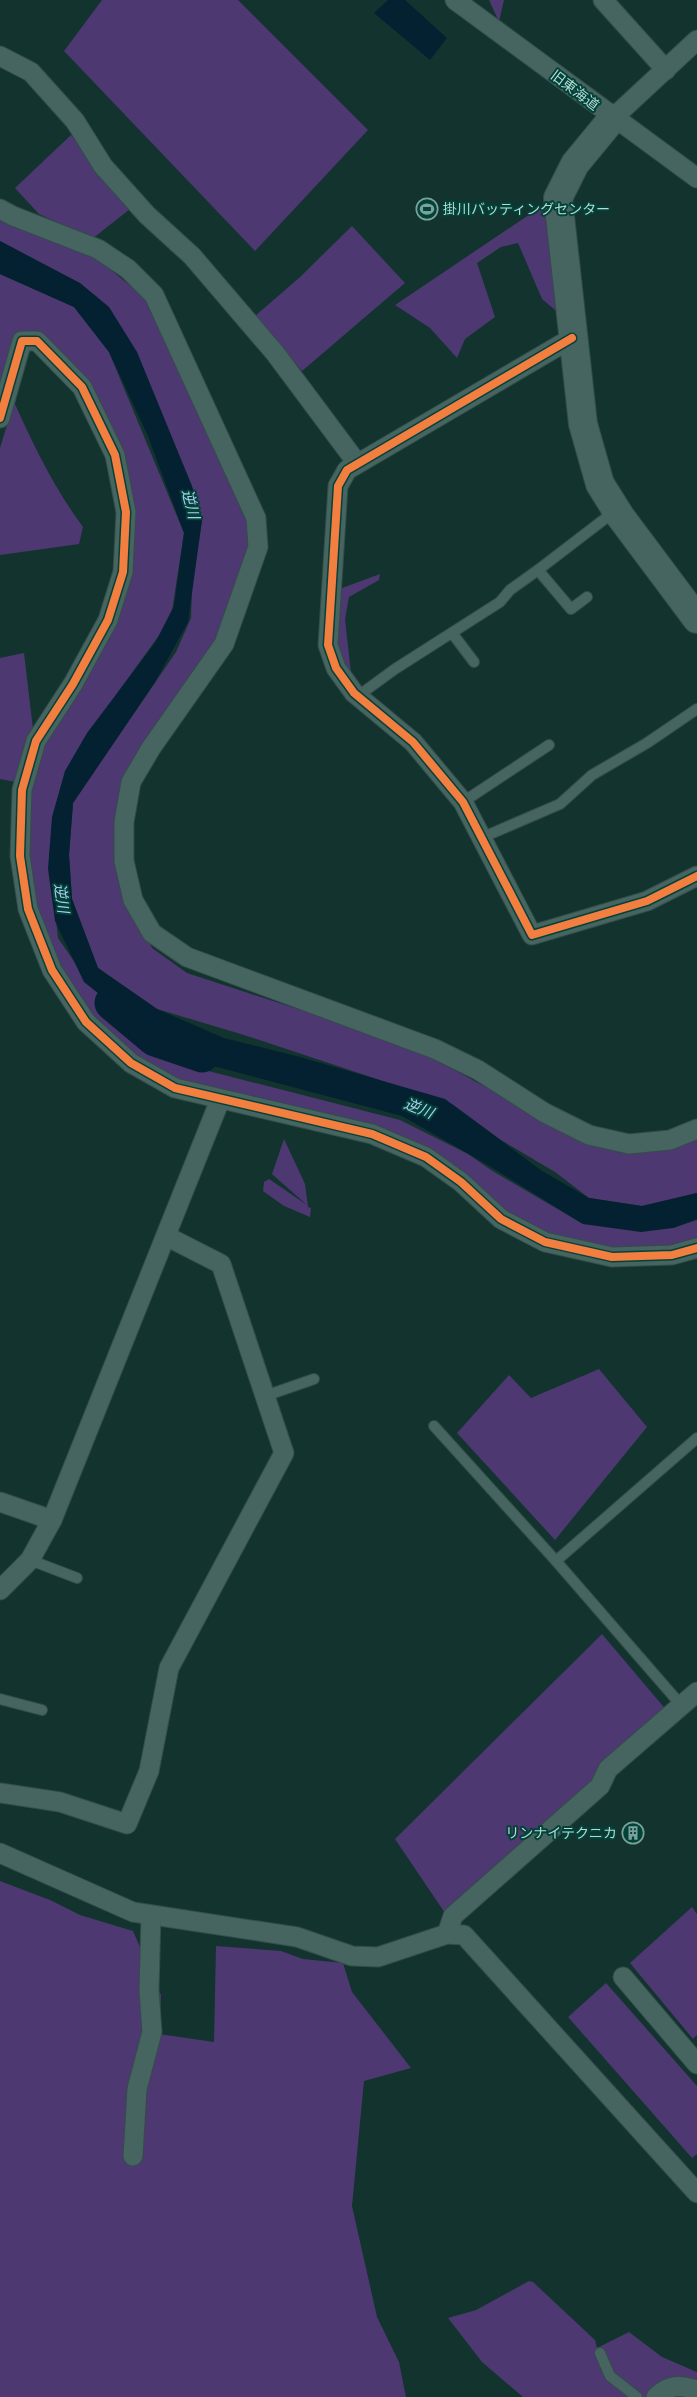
<svg xmlns="http://www.w3.org/2000/svg" width="697" height="2397" font-family="Helvetica,'Noto Sans JP',sans-serif">
<rect width="100%" height="100%" fill="#12332e"/>
<g fill="#4d3871">
<polygon points="102,0 238,0 368,130 255,251 64,51"/>
<polygon points="489,0 504,0 499,22"/>
<polygon points="71,135 130,209 92,239 39,214 15,188"/>
<polygon points="545,204 561,315 542,299 518,243 501,247 477,263 495,317 465,339 457,358 430,328 395,305"/>
<polygon points="0,216 94,256 144,297 176,344 256,518 255,557 216,645 120,790 116,871 152,948 187,973 399,1042 438,1061 572,1134 615,1151 666,1146 697,1135 697,1193 642,1206 589,1198 555,1172 501,1140 452,1104 244,1035 157,1009 98,968 72,899 69,855 73,803 176,652 191,618 192,587 202,520 96,296 52,269 0,241"/>
<polygon points="352,226 405,283 302,371 255,316 299,278"/>
<polygon points="0,274 74,307 109,352 184,533 172,611 160,634 118,692 49,853 58,938 93,989 193,1067 400,1120 468,1154 491,1170 583,1224 673,1228 697,1220 697,1244 621,1254 542,1236 504,1212 432,1155 184,1082 149,1069 100,1027 67,984 27,886 26,791 40,742 83,682 111,634 134,545 121,451 89,385 16,338 0,418"/>
<path d="M14 402C34 446 54 488 83 527L79 544 0 555V448Z"/>
<polygon points="380,574 379,580 349,597 345,619 351,673 344,672 335,645 342,588"/>
<polygon points="24,653 33,729 16,782 0,779 0,658"/>
<polygon points="284,1139 305,1184 308,1207 311,1208 310,1217 284,1206 263,1191 264,1182 269,1179 307,1205 272,1174"/>
<polygon points="599,1369 647,1427 555,1540 457,1433 509,1375 531,1398"/>
<polygon points="602,1634 668,1712 451,1922 395,1839"/>
<polygon points="0,1881 50,1900 80,1915 133,1931 161,1995 159,2034 214,2042 216,1946 281,1951 303,1959 343,1963 352,1992 411,2068 364,2081 352,2206 377,2317 399,2362 406,2397 0,2397"/>
<polygon points="692,1907 697,1914 697,2035 693,2039 630,1963"/>
<polygon points="606,1983 697,2086 697,2154 692,2158 568,2017"/>
<polygon points="529,2281 533,2282 595,2340 597,2348 629,2332 662,2357 697,2372 697,2389 661,2382 647,2397 523,2397 482,2362 448,2318 476,2310"/>
</g>
<g fill="#042131">
<polygon points="388,0 405,0 447,38 430,60 374,13"/>
<polygon points="0,241 80,283 109,307 137,352 192,486 202,520 188,622 155,682 73,803 69,855 72,899 98,968 157,1009 224,1038 300,1057 445,1099 542,1171 589,1198 642,1206 697,1193 697,1219 673,1228 641,1232 583,1224 488,1165 402,1116 179,1057 84,982 55,921 48,869 52,817 65,771 87,733 155,643 174,606 184,533 148,436 109,352 74,307 0,274"/>
</g>
<g fill="none" stroke-linecap="round" stroke-linejoin="round">
<polyline stroke="#042131" stroke-width="35" points="112,1003 155,1039 202,1055"/>
<g stroke="#334d49" stroke-width="12">
<g id="lane">
<polyline points="587,597 571,609 538,570 615,511"/>
<polyline points="452,633 474,662"/>
<polyline points="358,696 395,669 500,602 510,590 538,570"/>
<polyline points="463,802 549,745"/>
<polyline points="481,838 560,804 592,775 647,743 697,709"/>
<polyline points="265,1396 314,1379"/>
<polyline points="434,1426 556,1561"/>
<polyline points="30,1560 77,1578"/>
<polyline points="0,1699 42,1710"/>
<polyline points="681,1705 556,1561 697,1438"/>
<polyline points="600,2353 610,2376 637,2397"/>
</g>
</g>
<g stroke="#334d49" stroke-width="21">
<g id="street">
<polyline points="455,0 697,178"/>
<polyline points="603,0 666,70"/>
<polyline points="0,56 31,72 75,121 103,166 147,215 192,256 275,353 357,463"/>
<polyline points="613,118 697,40"/>
<polyline points="0,209 13,216 98,249 128,269 154,295 256,518 258,547 224,644 151,748 131,782 124,822 124,861 133,900 152,933 187,957 435,1049 478,1070 545,1113 589,1135 629,1144 670,1140 697,1129"/>
<polyline points="572,338 347,470 338,486 328,645 336,668 354,693 413,742 463,802 532,935 647,901 697,876"/>
<polyline points="0,418 22,341 37,341 82,387 115,455 126,512 123,572 108,620 73,684 36,741 22,790 20,856 28,909 52,970 86,1022 131,1063 175,1088 372,1134 426,1157 461,1182 501,1219 545,1242 612,1257 672,1255 697,1248"/>
<polyline points="0,1502 52,1520"/>
<polyline points="0,1590 30,1560 52,1520 220,1100"/>
<polyline points="0,1793 60,1802 127,1824 149,1771 169,1668 284,1453 221,1264 166,1236"/>
<polyline points="0,1853 133,1912 297,1937 352,1956 378,1957 447,1934 464,1935 697,2193"/>
<polyline points="447,1934 453,1916 600,1786 608,1769 697,1692"/>
<polyline points="623,1977 697,2064"/>
<polyline points="133,2156 137,2089 152,2032 149,1991 151,1915"/>
<path d="M656 2397C669 2384 680 2385 697 2390"/>
</g>
</g>
<g stroke="#334d49" stroke-width="30">
<polyline id="secondary" points="613,118 575,164 558,198 583,424 600,484 620,516 697,619"/>
</g>
<use href="#lane" stroke="#466460" stroke-width="10"/>
<use href="#street" stroke="#466460" stroke-width="19"/>
<use href="#secondary" stroke="#466460" stroke-width="28"/>
<g stroke="#044139" stroke-width="11">
<g id="cycleway">
<polyline points="572,338 347,470 338,486 328,645 336,668 354,693 413,742 463,802 532,935 647,901 697,876"/>
<polyline points="0,418 22,341 37,341 82,387 115,455 126,512 123,572 108,620 73,684 36,741 22,790 20,856 28,909 52,970 86,1022 131,1063 175,1088 372,1134 426,1157 461,1182 501,1219 545,1242 612,1257 672,1255 697,1248"/>
</g>
</g>
<use href="#cycleway" stroke="#f27e40" stroke-width="8"/>
</g>
<defs>
<g id="stadium-ring" transform="scale(1.125)"><circle r="9.5" fill="#044139" stroke="#79a29a" stroke-width="1.5"/><path d="M0-5a6.5 5 0 1 0 0 10a6.5 5 0 1 0 0-10ZM-3.5-1.8h7v3.6h-7Z" fill="#79a29a"/></g>
<g id="building-ring" transform="scale(1.125)"><circle r="9.5" fill="#044139" stroke="#79a29a" stroke-width="1.5"/><path d="M-4-6H4V6H1V3H-1V6H-4ZM-2.5-4.3h1.7v1.8h-1.7ZM.8-4.3h1.7v1.8H.8ZM-2.5-1h1.7V.8h-1.7ZM.8-1h1.7V.8H.8Z" fill="#79a29a"/></g>
</defs>
<g fill-rule="evenodd">
<use href="#stadium-ring" x="427" y="209"/>
<use href="#building-ring" x="633" y="1833"/>
</g>
<g text-anchor="middle" dominant-baseline="central" stroke-width="4" stroke-linejoin="round" paint-order="stroke">
<g font-size="14" fill="#b0ddd4" stroke="#044139">
<text transform="translate(575 90) rotate(37)">旧東海道</text>
</g>
<g font-size="14" fill="#b0ddd4" stroke="#044139" text-anchor="start">
<text x="443" y="209">掛川バッティングセンター</text>
<text x="617" y="1833" text-anchor="end">リンナイテクニカ</text>
</g>
<g font-size="15" font-style="italic" fill="#a7d0ef" stroke="#044139">
<text transform="translate(191 504) rotate(76)">逆川</text>
<text transform="translate(62 898) rotate(82)">逆川</text>
<text transform="translate(419 1108) rotate(22)">逆川</text>
</g>
</g>
</svg>
